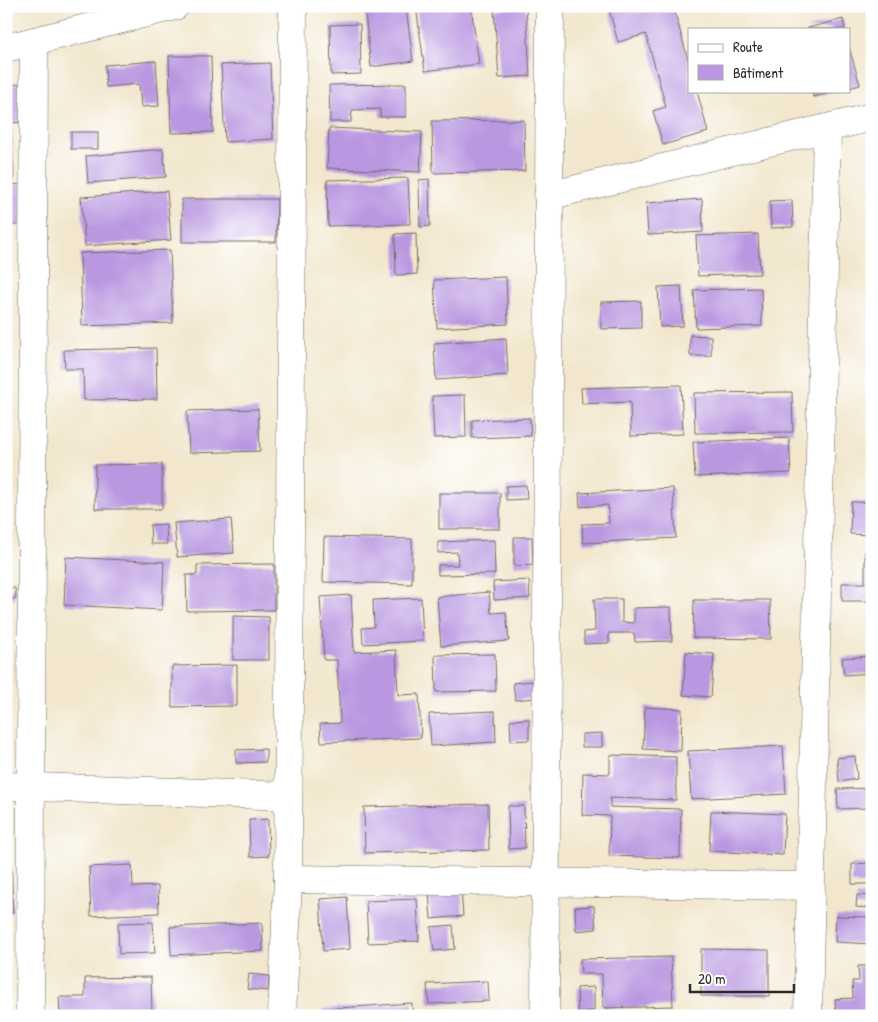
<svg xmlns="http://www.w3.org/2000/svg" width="878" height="1022" font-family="'Patrick Hand',sans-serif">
<rect width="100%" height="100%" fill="#fff"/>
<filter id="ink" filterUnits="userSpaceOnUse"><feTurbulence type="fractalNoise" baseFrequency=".02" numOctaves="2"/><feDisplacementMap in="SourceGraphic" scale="10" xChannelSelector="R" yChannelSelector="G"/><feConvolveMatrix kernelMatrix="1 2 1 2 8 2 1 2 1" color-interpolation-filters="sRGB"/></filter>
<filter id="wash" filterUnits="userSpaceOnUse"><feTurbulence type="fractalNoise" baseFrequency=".0096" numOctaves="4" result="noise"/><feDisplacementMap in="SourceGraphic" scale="20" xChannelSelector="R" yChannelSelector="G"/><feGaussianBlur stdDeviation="1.12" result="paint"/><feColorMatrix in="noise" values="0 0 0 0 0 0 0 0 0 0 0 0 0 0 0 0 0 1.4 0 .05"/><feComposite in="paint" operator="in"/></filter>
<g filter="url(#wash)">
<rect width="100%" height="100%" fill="#f2e7cd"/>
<g id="blocks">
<g fill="#ba98e1">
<polygon points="80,6 98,6 98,7 81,10"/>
<polygon points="416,6 471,6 479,64 425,71"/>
<polygon points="608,6 673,6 689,63 689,91 697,91 708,132 663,145 653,111 666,107 646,34 618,42"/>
<polygon points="526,7 530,76 499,78 494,9"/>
<polygon points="406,8 413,61 371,67 365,14"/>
<polygon points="843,19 845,29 808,29 808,28"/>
<polygon points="360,24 361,74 331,75 330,25"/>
<polygon points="849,47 860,85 849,88"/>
<polygon points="169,56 211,56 213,132 171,133"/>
<polygon points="156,61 159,106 141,107 139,84 106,87 105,65"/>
<polygon points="270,63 273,139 225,142 221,65"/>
<polygon points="24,84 26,122 11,123 14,181 6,182 6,85"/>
<polygon points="406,84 406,117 380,117 380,109 352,110 351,122 330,122 329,85"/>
<polygon points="812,91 834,91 834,92 813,97"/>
<polygon points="524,120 525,171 433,173 432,121"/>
<polygon points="329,128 422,132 420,172 327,168"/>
<rect x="71" y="132" width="27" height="17"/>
<polygon points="163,149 166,177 88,183 86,156"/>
<polygon points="408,178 410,224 328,226 327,180"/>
<polygon points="429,179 430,226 420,227 419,180"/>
<polygon points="23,184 26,224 6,226 6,185"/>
<polygon points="167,191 171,240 85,246 81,197"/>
<polygon points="182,199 277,199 276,242 182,242"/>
<polygon points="702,199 703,232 648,235 646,203"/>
<polygon points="792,200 793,227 771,228 770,201"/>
<polygon points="416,233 417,274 396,275 395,234"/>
<polygon points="758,234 760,274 698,276 696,236"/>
<polygon points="170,250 173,323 82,326 80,253"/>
<polygon points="506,277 508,324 437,328 434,280"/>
<polygon points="681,286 683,326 660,327 658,287"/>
<polygon points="761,288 762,326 696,328 694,290"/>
<polygon points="641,301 641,328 601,329 601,302"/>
<polygon points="690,335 711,336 711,356 690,356"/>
<polygon points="506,338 508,375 436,380 434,343"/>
<polygon points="156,348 157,399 84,400 83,369 65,369 64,350"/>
<polygon points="681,385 683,434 631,436 630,402 582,404 581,388"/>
<polygon points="792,392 793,432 695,433 694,393"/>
<polygon points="465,395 466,437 434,438 432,396"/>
<polygon points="258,409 260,451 189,453 187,411"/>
<polygon points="530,418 531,436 472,438 472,420"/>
<polygon points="789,438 791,473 695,477 693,442"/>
<polygon points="162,464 162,509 95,509 95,465"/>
<polygon points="526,485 527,499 506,500 506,486"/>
<polygon points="673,488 676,538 583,543 582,524 609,523 608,505 580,507 579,493"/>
<polygon points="6,491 10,491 9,509 6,508"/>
<rect x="439" y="493" width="61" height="36"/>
<polygon points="851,502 872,502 872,535 850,534"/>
<polygon points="231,519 234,553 177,557 174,523"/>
<polygon points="166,524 167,544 151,544 150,525"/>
<polygon points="324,537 412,539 412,584 323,582"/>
<polygon points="514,537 532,537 533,565 514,566"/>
<polygon points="494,540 495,574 438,575 438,565 458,565 457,552 438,553 438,542"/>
<polygon points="865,551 872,551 872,601 842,601 842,583 865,583"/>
<polygon points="66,557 164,562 162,610 64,605"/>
<polygon points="274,564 274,610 187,611 186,575 197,575 197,565"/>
<polygon points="529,580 530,598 494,600 493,582"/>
<polygon points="15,588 16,598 6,600 6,589"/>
<polygon points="489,592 491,613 506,612 509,641 441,646 437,597"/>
<polygon points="351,595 354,652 396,650 398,695 419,694 421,738 321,742 320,724 340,723 337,660 324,660 320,597"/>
<polygon points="421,598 423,641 363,644 362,628 374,627 373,600"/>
<polygon points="594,599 622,599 622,622 634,623 634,608 671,607 672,641 635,642 634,633 609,633 609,643 584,644 584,632 595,631"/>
<polygon points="694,600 770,600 771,639 693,638"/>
<rect x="6" y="610" width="5" height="18"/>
<polygon points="233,616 269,617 269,660 233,660"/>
<polygon points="686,652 714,654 711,697 683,695"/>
<polygon points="495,654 496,691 436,692 435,655"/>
<polygon points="872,656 872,673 844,675 842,658"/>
<polygon points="237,665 237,706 172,707 172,666"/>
<polygon points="532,681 534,698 515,700 513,683"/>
<polygon points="645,707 682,709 681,751 643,749"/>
<polygon points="495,711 496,742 431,746 429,714"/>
<polygon points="529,719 529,740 511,741 510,720"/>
<polygon points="602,733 602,747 582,747 582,734"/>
<polygon points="783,746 786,794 691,799 688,751"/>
<polygon points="266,749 266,762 236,763 236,750"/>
<polygon points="610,755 676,757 676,800 610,798 610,807 681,809 680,858 609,856 610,816 582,815 583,773 610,774"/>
<polygon points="855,756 857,779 839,782 837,758"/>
<polygon points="872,788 872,808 838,809 837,789"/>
<polygon points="488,804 489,850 365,853 364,807"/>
<polygon points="508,806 524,806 525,848 509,849"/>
<polygon points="711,811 785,814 783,855 709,851"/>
<polygon points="268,819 269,856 250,857 249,820"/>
<rect x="6" y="820" width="2" height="14"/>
<polygon points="6,861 11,861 13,913 6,913"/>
<polygon points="872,863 872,884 852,884 852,864"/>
<polygon points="132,865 133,887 158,886 159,913 91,916 89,867"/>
<polygon points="461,889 463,916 431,919 429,892"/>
<polygon points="857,895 872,896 872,908 856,907"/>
<polygon points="347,897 350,949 323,951 320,899"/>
<polygon points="417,899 419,941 368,943 366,901"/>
<polygon points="594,906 596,929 576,931 575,907"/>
<polygon points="836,916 872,917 872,944 835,942"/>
<polygon points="153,922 155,953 119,954 118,923"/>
<polygon points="262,923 263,951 171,955 170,927"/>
<polygon points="453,925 455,949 434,951 431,927"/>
<polygon points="701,949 769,950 769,996 701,996"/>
<polygon points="671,957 673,1006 603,1008 602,974 581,974 580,959"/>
<polygon points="858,966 872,966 872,1016 836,1016 835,999 853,998 852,981 859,981"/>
<polygon points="249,974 269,976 268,991 247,989"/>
<polygon points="151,977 152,1014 60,1016 59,997 85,997 85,978"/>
<polygon points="488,981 489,1001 429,1004 427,984"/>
<polygon points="594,987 594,1011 578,1012 577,988"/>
<polygon points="412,1003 413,1016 323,1016 323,1009"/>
</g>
</g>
</g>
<g filter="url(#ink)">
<use href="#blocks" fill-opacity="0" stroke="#716d64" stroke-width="1"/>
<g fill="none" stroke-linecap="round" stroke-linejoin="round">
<g stroke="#716d64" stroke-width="29">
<g id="street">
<polyline points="6,48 175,6"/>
<polyline points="548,196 872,117"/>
<polyline points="6,786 288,796"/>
<polyline points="288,879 810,886"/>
<polyline points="30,1016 34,41"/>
<polyline points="282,1016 288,879 293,6"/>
<polyline points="545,1016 550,6"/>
<polyline points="808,1016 827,128"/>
</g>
</g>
<use href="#street" stroke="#fff" stroke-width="28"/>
</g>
</g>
<rect width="878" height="1022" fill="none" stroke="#fff" stroke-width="25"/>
<rect x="688" y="28" width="162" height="65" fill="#ffffff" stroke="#aaaaaa"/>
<rect x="698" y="44" width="25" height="8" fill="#ffffff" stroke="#aaaaaa"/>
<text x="733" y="52" font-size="15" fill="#2b2b2b">Route</text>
<rect x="698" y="65" width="25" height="15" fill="#ba98e1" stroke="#aaaaaa"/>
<text x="733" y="78" font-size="15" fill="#2b2b2b">Bâtiment</text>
<path d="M690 984v8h104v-8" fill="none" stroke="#2b2b2b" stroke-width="2.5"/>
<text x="698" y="984" font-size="15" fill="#2b2b2b" stroke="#ffffff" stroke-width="4" paint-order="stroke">20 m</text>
</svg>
